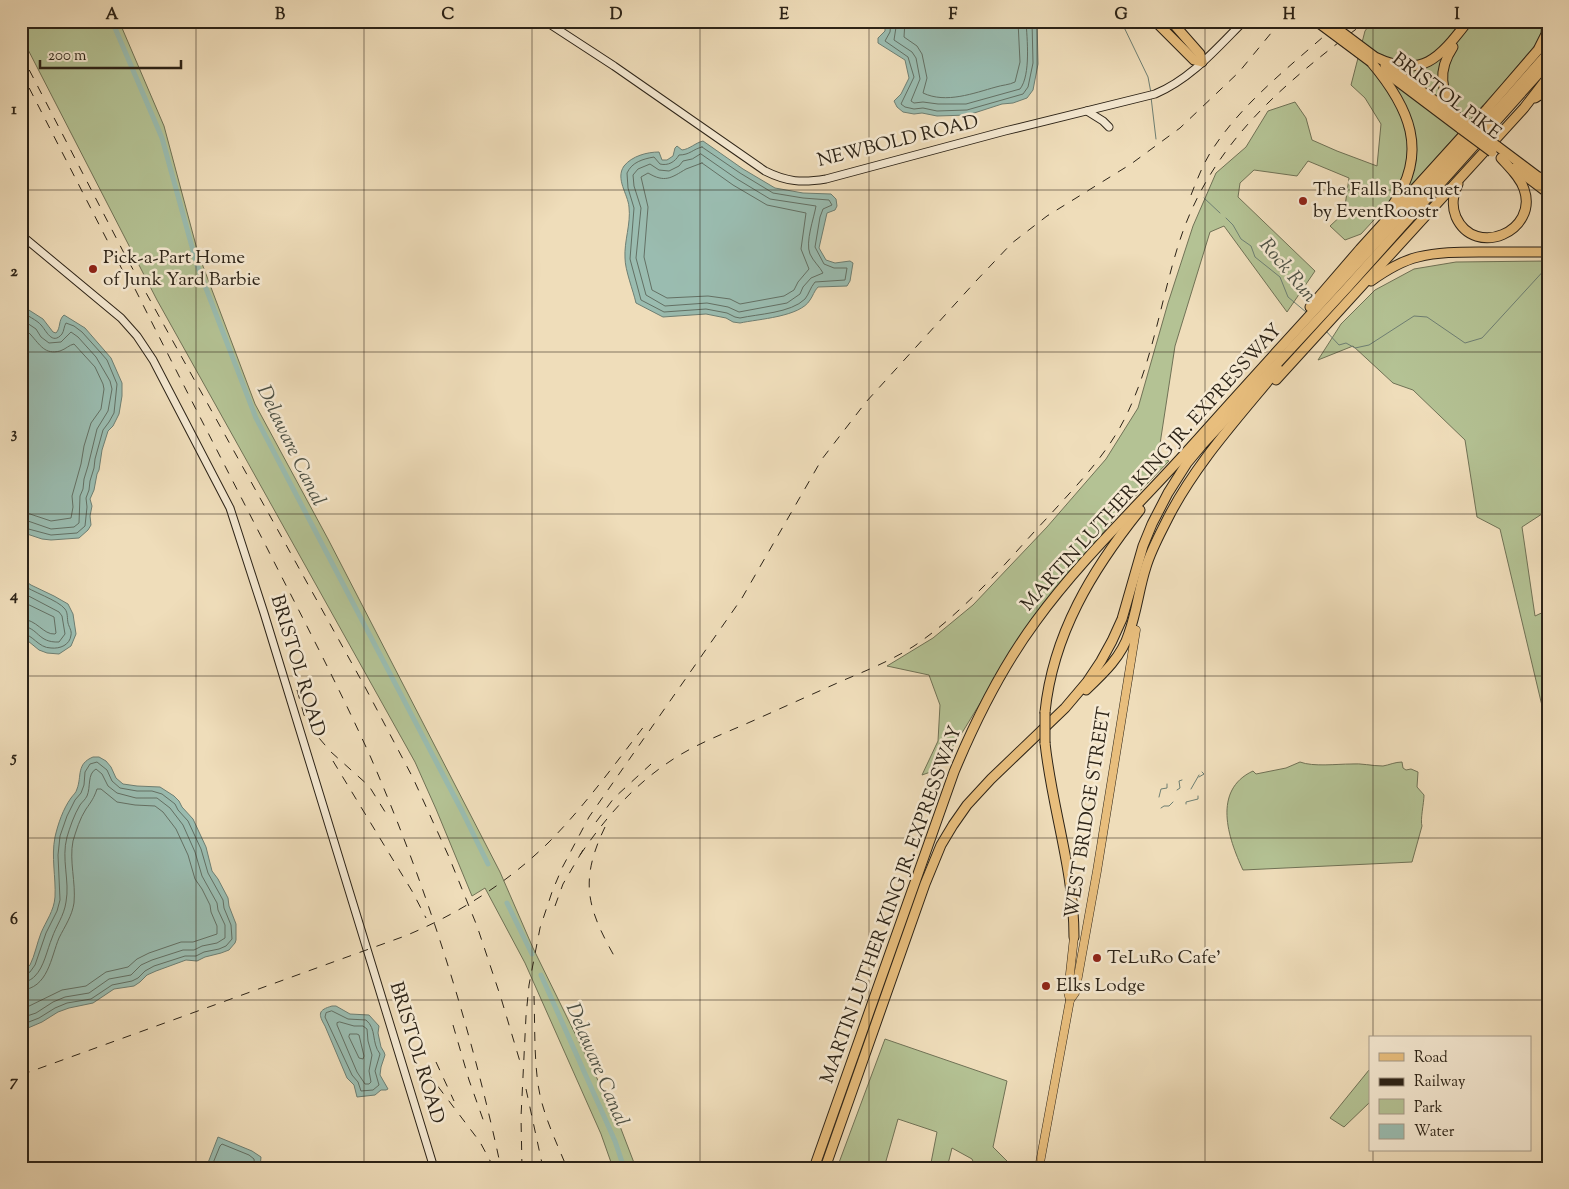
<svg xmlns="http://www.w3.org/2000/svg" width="1569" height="1189" font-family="'Sorts Mill Goudy',serif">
<rect width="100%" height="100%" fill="#efddba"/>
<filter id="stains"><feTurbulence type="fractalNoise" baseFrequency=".004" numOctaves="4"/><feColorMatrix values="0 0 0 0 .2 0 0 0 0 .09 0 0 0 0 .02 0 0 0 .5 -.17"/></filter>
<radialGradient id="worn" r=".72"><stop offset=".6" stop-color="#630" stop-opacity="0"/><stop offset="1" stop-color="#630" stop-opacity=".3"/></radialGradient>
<g fill="#b4c294" stroke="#707256">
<polygon points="21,21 119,21 164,126 198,253 255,404 328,539 500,872 533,948 618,1121 636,1168 613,1168 601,1134 525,963 485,888 472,896 436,809 415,762 157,300 21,36"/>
<polygon points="1372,21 1548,21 1548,40 1536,44 1503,83 1416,180 1384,209 1361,234 1345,240 1330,226 1344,213 1349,178 1308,161 1297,176 1254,170 1240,183 1238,197 1315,271 1287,312 1224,226 1210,232 1175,346 1158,457 1169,461 1121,511 1031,620 957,741 936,770 922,775 938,741 940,705 929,675 887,666 933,638 973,605 1047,527 1106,459 1138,408 1168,303 1193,226 1216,173 1246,147 1268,111 1295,102 1306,118 1312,140 1337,151 1377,166 1381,124 1365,98 1351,85 1365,31"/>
<polygon points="1548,261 1548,510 1522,527 1535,616 1548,610 1548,731 1500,529 1477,517 1465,440 1413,390 1393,383 1353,346 1318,360 1341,324 1375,290 1414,269 1456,262"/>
<path d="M1300 762C1313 767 1337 764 1351 764 1361 763 1372 766 1383 766 1389 765 1395 762 1402 762L1403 768 1406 770 1411 769 1418 772 1417 787 1424 795C1424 803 1420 820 1422 826L1412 862 1243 870C1228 838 1212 790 1253 771L1256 774 1286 768Z"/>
<polygon points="885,1039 1007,1081 993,1147 1009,1163 1008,1168 976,1168 972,1159 952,1148 947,1168 930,1168 937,1132 898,1119 884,1168 837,1168"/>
<polygon points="1369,1070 1370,1071 1370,1102 1344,1127 1330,1118"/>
</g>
<g fill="#9abcb0" stroke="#6e7f73">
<polygon points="885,21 1037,21 1038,64 1033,90 1027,98 1013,103 1002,104 968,115 937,116 922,113 914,114 903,112 897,107 894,101 901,94 909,78 905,60 878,43 878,38 885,31"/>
<path d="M703 141 743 169 775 188 803 193 831 194 836 199 837 206 835 210 827 213 819 248 826 260 835 263 850 261 853 263 850 281 847 286 818 287C814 291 813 296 810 300 800 317 758 319 740 323L733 322 726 318 706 314 663 317 636 303C633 290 625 270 625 258 624 241 631 224 629 207 628 194 615 179 624 166 632 156 647 152 659 152L662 160H667L673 156 675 148 677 146 682 150C690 149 695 143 703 141Z"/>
<path d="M21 305 43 319 53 332 56 333C61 328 58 320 64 315L85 328 111 358 122 383V396L119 414 113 426 108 431 102 450 99 470 97 474 94 490 90 499 92 506 90 516 91 525 88 530 79 538 51 540 42 539 21 532Z"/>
<polygon points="21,578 31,585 54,596 68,604 73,614 76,634 71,646 59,654 47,653 39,650 28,641 21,637"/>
<path d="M93 757H99L106 761 111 767 116 778 123 784 137 786 160 787 174 796 179 801 182 807 193 819 206 847 212 871 218 879 228 898 229 906 236 924V940L235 943 229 950 221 953 205 957 197 961 186 960 156 971 147 975 140 982 134 986 114 989 93 1003 69 1008 58 1012 42 1022 21 1031V972C25 970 27 968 30 965 35 955 37 943 41 933 46 921 54 911 55 897 56 877 51 857 55 837 58 824 63 809 71 798 73 795 76 793 77 789 82 776 76 764 93 757Z"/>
<path d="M332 1006H336L350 1014 369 1015 379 1026 378 1033 381 1047 384 1052 385 1055 381 1067 380 1075 388 1089 386 1090H381L375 1095 357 1097 354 1085 347 1078 325 1026C318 1014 318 1010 332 1006Z"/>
<polygon points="218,1137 252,1151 261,1157 260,1168 206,1168"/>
</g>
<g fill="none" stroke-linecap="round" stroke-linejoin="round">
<g stroke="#637064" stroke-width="1">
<polyline points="891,21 890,32 885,41 908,57 914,77 901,104 905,107 914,109 923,108 937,111 967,110 1023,94 1028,87 1033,63 1032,21"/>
<path d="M897 21 894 40 912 52 916 58 920 79 911 101 914 103 923 102 938 104H966L1020 89C1031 75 1027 38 1026 21"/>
<path d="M905 21 904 37 917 46 922 54 927 78 923 93C946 104 974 93 996 87 1002 85 1009 85 1015 82L1020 62 1018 21"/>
<path d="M702 147 740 173 773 193 803 198 829 200 832 205 823 209 820 217 815 247 824 264 834 268H847L845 280 815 282C810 288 809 294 805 299 791 313 758 314 740 318L735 317 727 313 706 309 664 312 641 300 630 259 634 208 628 188 627 173C632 162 643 159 654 157L660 164C668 166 675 162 679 155 690 155 693 149 702 147Z"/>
<path d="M701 154 737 179 770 199 816 206C814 218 805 242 810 254 813 261 820 267 823 273L811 278 803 287 800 294 787 303 739 312 728 307 707 303 665 306 646 295 636 258 641 208 634 186 633 175 638 169 650 164 659 170 669 171 679 166 683 161 692 159Z"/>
<path d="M702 163 733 185 767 205 806 213 801 249 809 269 798 282 794 290 784 296 740 304 730 299 708 296 667 298 652 290 644 257 648 207 641 177 648 173C665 183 671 178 686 169 691 167 697 165 702 163Z"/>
<path d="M21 311C27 316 37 320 41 325 46 330 52 346 62 334 64 331 64 326 66 323L74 326 82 332 101 353 107 360 117 384 114 413 109 422 103 430 95 459 94 468 90 481 89 490 86 498 87 507 85 526 77 533 51 535 21 527"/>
<polyline points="21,319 36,329 41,337 49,343 61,342 71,332 78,337 96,357 110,381 112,389 108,411 97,429 88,466 84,479 83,489 80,496 79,523 74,527 51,529 28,521 21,521"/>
<path d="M21 329C24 330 29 332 31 335 40 345 45 355 60 351 66 349 69 345 74 344L95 367 103 384 104 389 101 409 91 423 84 446 81 464 72 496 73 507 71 518 51 521 30 514 21 513"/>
<path d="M21 584C32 592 58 600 65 609 68 613 67 618 68 623 69 627 72 631 71 635 70 645 60 649 51 648 38 648 33 634 21 633"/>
<path d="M21 592 59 612 62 616 65 634 59 642C37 643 39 627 21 626"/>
<path d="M21 601 54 617 56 633 55 634C43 635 37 619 21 619"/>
<polyline points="21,976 30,972 35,965 46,933 57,911 60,900 58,855 60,836 67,816 75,800 81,793 84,785 85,772 90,764 97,762 107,770 112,781 120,788 137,791 152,791 162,794 175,804 178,810 188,821 201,849 208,873 223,900 224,908 231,925 232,939 226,946 219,949 204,952 196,956 185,956 154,966 145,971 138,978 132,981 112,985 91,999 67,1003 55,1008 39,1018 21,1025"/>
<path d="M21 982C27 982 31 980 35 976 44 967 47 950 52 938 56 926 64 916 66 902 70 881 61 859 67 837 70 827 74 815 80 805 82 802 85 800 87 796 91 787 87 774 96 769L102 774 108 786 117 793 136 798H157L170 808 183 825 195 852 202 876 217 903 218 910 225 925V938L217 943 202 946 194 950H183L152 960 141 965 131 975 109 979 89 993 65 997 53 1002 36 1013 21 1018"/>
<path d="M21 990C48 989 51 957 59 938 65 926 72 916 74 903 76 882 69 861 73 841 76 831 80 818 86 809 91 802 94 798 97 789H101L117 802 135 805 155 806 163 812 176 829 188 855 195 879 202 889 210 905 211 912 217 926V934L193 942H181L149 953 137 959 128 967 106 972 86 986 62 990 21 1010"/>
<path d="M332 1011 348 1019 366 1020C377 1029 371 1042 380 1054L375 1071 379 1085 373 1090 361 1091 358 1082 352 1075 325 1017 326 1013Z"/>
<polygon points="340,1022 354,1026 363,1026 367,1029 368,1041 372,1055 369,1071 371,1082 369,1084 365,1084 357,1072 337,1025 337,1023"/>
<polygon points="350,1034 357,1034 359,1035 364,1056 363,1059 359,1058 349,1037"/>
<polyline points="211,1168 220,1146 222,1144 249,1155 254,1159 255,1168"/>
</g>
<g stroke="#6e7f73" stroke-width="1">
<polyline points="1121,21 1148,77 1151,93"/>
<polyline points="1151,97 1156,139"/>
<polyline points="1204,198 1220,213"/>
<polyline points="1226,218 1233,225 1241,239 1251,246 1255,257 1280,277 1288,297 1306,312"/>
<polyline points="1325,330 1339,345 1346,343 1355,348 1369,345 1414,316 1427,317 1465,343 1482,338 1548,266"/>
<polyline points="1199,777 1204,774 1202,772"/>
<polyline points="1191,789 1199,775"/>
<polyline points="1177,790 1180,788 1179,781 1182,780"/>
<polyline points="1159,797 1161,789 1167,788 1167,784"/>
<polyline points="1186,804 1186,802 1198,799 1198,796"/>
<polyline points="1161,808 1164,806 1169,806 1173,802"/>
</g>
<g stroke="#9abcb0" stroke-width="5">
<polyline points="112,21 162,138 197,265 256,418 462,811 488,864"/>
<polyline points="507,903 532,954"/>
<polyline points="541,975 615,1141 624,1168"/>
</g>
<g stroke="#2c2317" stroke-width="9">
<g id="secondary">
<path d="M545 21 614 66 765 171C787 182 802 183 826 179L1005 131 1155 94C1191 79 1217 48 1244 21"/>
<polyline points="1087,111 1103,121 1109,127"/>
<polyline points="21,235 121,318 137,336 153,360 230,508 264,613 434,1168"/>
</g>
</g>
<g stroke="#2c2317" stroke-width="9">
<g id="primary">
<polyline points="1070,1000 1068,992 1074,937"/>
<polyline points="1039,1168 1070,1000 1075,993 1097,871 1136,630"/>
</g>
</g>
<g stroke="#2c2317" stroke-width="11">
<g id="highway">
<polyline points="1155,21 1194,60 1202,62"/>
<polyline points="1171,21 1200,54 1202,62"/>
<path d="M1453 47C1437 71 1441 90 1455 114"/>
<path d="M1375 57C1423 80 1440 57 1468 21"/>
<path d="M1371 62C1409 107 1430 152 1392 206"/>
<polyline points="1385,65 1466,123"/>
<polyline points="1384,71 1461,129"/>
<polyline points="1535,98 1548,90"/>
<polyline points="1497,146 1537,176 1548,181"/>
<polyline points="1515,168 1548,193"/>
<path d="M1458 184C1453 195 1451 205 1456 217 1475 259 1539 231 1524 189 1520 177 1510 168 1501 158"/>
<path d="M1371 281C1385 271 1401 261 1418 257 1438 252 1458 252 1479 252 1502 252 1525 252 1548 252"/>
<polyline points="1310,307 1360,249 1487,109 1538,50 1546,34 1547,21"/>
<polyline points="1276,380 1524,108 1548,77"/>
<path d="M1086 690C1104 673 1122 656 1129 633 1137 611 1139 588 1146 567 1151 550 1160 534 1168 518 1196 463 1239 417 1278 369"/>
<path d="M1045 712C1053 634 1092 570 1140 510"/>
<path d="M1045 743C1052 809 1074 869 1074 937"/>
<path d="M814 1168 954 772C976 719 1002 667 1036 621 1081 559 1138 506 1189 449 1295 330 1403 214 1510 96L1548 53"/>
<polyline points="825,1168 925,884 941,845 953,825 967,805 991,779 1065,708 1087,682 1101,661 1112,641 1122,619 1143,546 1152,524 1168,493 1187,463 1202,445 1347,288 1548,63"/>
</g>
</g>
<use href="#secondary" stroke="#f5e9d2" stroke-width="7"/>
<use href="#primary" stroke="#e8be7d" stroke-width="8"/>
<use href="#highway" stroke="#e8be7d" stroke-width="9"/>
<g stroke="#2c2317" stroke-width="1" stroke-dasharray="9 9" stroke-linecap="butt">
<polyline points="21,54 125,255 365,687 413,778 449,857 477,926 501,998 521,1065"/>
<polyline points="21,72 128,281"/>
<path d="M1191 195C1197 180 1203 164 1212 150 1245 99 1296 62 1341 21"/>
<path d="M127 273C173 365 220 456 267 548 302 617 339 687 371 758 428 890 471 1027 501 1168"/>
<polyline points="297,690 304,715 313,731 331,752 369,786 387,815"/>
<polyline points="333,761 412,891 426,918"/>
<polyline points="596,822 614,798 651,764"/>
<path d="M605 827C578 883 588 910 617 961"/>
<path d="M580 855C604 820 630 789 666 764 694 744 726 733 757 719 786 706 815 693 844 680 868 670 892 660 914 646 941 628 964 606 987 583 1008 562 1027 539 1048 517 1076 486 1106 456 1125 418 1152 364 1160 304 1178 246 1210 143 1284 83 1367 21"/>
<polyline points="555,906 563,884 583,850"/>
<path d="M534 996C535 1025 534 1055 538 1084 542 1113 556 1141 567 1168"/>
<polyline points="453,1025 469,1080 485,1125"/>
<polyline points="436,1062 454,1101"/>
<polyline points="427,1072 480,1142 494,1168"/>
<path d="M21 1075 405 936C458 914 507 883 548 843 584 807 614 765 645 725"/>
<polyline points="526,1089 543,1168"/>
<polyline points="522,1168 521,1117 526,1016 529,985 540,928 552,892 562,868 589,817 742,598 822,459 866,402 976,281 1012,243 1047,216 1131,164 1180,128 1239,72 1281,21"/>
</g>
<g stroke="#2c2317" stroke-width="11" stroke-linecap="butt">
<g id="highway-bridge">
<polyline points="1316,21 1371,62"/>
<polyline points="1327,21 1375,57"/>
<polyline points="1466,123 1497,146"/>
<polyline points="1461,129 1492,152"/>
<polyline points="1045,712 1045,743"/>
</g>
</g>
<use href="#highway-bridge" stroke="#e8be7d" stroke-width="9"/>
</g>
<path fill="none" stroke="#2c2317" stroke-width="1" stroke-opacity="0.55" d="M196 21V1168M364 21V1168M532 21V1168M700 21V1168M869 21V1168M1037 21V1168M1205 21V1168M1373 21V1038M21 190H1548M21 352H1548M21 514H1548M21 676H1548M21 838H1548M21 1000H1548M1373 1150V1168"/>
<g fill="#8f2418" stroke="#f5e9d2" stroke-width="2">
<circle cx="1303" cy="201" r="5"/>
<circle cx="93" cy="269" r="5"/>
<circle cx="1097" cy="958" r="5"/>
<circle cx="1046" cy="986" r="5"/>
</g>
<g text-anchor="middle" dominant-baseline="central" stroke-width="5" stroke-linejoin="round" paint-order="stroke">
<g font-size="19" fill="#2c2317" stroke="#f5e9d2">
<text transform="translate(1446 97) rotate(37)">BRISTOL PIKE</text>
<text transform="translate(898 142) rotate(-14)">NEWBOLD ROAD</text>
<text transform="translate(1152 468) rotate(-48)">MARTIN LUTHER KING JR. EXPRESSWAY</text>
<text transform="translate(297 666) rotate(73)">BRISTOL ROAD</text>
<text transform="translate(1089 813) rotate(-81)">WEST BRIDGE STREET</text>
<text transform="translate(892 905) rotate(-70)">MARTIN LUTHER KING JR. EXPRESSWAY</text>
<text transform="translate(416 1053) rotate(73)">BRISTOL ROAD</text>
</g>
<g font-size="19" fill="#2c2317" stroke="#f5e9d2" text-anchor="start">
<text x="1313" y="190">The Falls Banquet<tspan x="1313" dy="22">by EventRoostr</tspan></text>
<text x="103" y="258">Pick-a-Part Home<tspan x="103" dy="22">of Junk Yard Barbie</tspan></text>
<text x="1107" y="958">TeLuRo Cafe'</text>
<text x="1056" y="986">Elks Lodge</text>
</g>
<g font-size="20" font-style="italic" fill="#4d5145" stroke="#f5e9d2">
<text transform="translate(1287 271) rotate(50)">Rock Run</text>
<text transform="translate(290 446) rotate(64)">Delaware Canal</text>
<text transform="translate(596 1065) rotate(67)">Delaware Canal</text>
</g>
</g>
<rect width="1569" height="1189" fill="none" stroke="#efddba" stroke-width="55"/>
<rect x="1369" y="1036" width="162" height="115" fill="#f5e9d2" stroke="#a59a87"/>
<rect x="1379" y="1053" width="25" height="8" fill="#e8be7d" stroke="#a59a87"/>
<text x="1414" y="1062" font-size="15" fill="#2c2317">Road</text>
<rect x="1379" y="1078" width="25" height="8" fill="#2c2317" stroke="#a59a87"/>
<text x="1414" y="1086" font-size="15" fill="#2c2317">Railway</text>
<rect x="1379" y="1099" width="25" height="15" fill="#b4c294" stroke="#a59a87"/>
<text x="1414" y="1112" font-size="15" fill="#2c2317">Park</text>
<rect x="1379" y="1124" width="25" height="15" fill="#9abcb0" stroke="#a59a87"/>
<text x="1414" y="1136" font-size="15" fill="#2c2317">Water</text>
<path d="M40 60v8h141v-8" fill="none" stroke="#2c2317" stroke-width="2.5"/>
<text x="48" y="60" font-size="15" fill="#2c2317" stroke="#f5e9d2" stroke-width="4" paint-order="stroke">200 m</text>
<rect x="28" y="28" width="1514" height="1134" fill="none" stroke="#2c2317" stroke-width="2"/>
<g font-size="16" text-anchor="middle" font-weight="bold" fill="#2c2317">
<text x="112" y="19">A</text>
<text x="280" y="19">B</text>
<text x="448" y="19">C</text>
<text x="616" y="19">D</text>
<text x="784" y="19">E</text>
<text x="953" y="19">F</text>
<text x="1121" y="19">G</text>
<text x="1289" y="19">H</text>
<text x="1457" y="19">I</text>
<text x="14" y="114">1</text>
<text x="14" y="276">2</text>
<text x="14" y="438">3</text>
<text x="14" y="600">4</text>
<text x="14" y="762">5</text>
<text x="14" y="924">6</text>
<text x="14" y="1086">7</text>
</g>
<rect width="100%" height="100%" filter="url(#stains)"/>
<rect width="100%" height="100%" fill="url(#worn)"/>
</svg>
